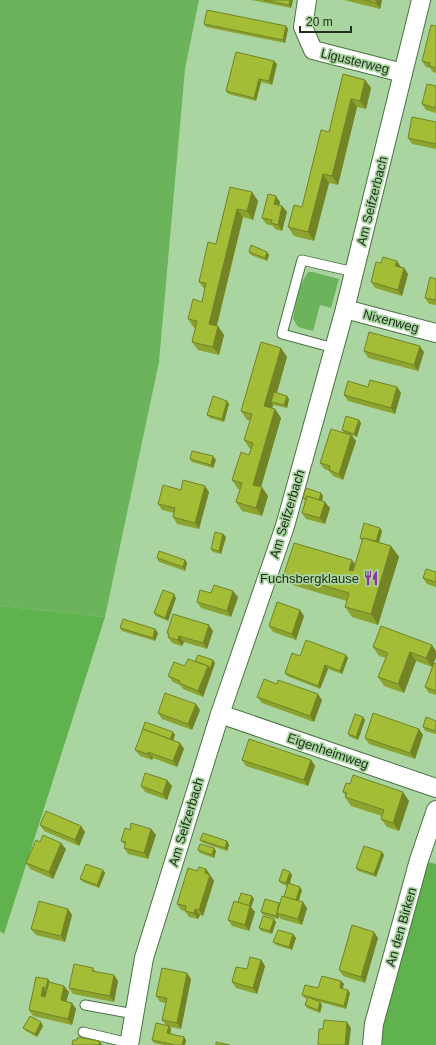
<svg xmlns="http://www.w3.org/2000/svg" width="436" height="1045" font-family="Arial,sans-serif">
<rect width="100%" height="100%" fill="#aad5a1"/>
<g fill="#6bb45b">
<polygon points="0,0 199,0 185,69 159,362 105,617 0,606"/>
<path d="M308 272H313L339 279 331 308 320 305 313 331 298 327 293 319C296 303 298 286 308 272Z"/>
</g>
<g fill="#5fb24e">
<polygon points="0,606 105,617 4,934 0,931"/>
<polygon points="419,860 436,864 436,1045 372,1045"/>
</g>
<g fill="none" stroke-linecap="round" stroke-linejoin="round">
<g stroke="#4b7343" stroke-width="11">
<g id="service">
<polyline points="334,348 282,334 302,260 354,272"/>
<polyline points="85,1005 134,1014"/>
<polyline points="83,1032 129,1043"/>
</g>
</g>
<g stroke="#4b7343" stroke-width="20">
<g id="minor">
<polyline points="307,0 303,27 313,50 403,73"/>
<polyline points="345,309 436,333"/>
<polyline points="220,714 436,788"/>
<polyline points="129,1045 144,958 220,714 285,526 345,309 421,0"/>
<polyline points="372,1045 374,1024 419,860 436,810"/>
</g>
</g>
<use href="#service" stroke="#fff" stroke-width="9"/>
<use href="#minor" stroke="#fff" stroke-width="18"/>
</g>
<g fill="#8ca32f">
<polygon points="251,0 293,0 291,8"/>
<polygon points="344,0 382,0 380,9"/>
<polygon points="204,24 286,26 288,29 285,43 206,27"/>
<polygon points="436,26 436,73 433,72 430,68 426,67 422,61"/>
<polygon points="274,61 277,64 272,85 261,82 256,101 228,94 226,91"/>
<polygon points="343,74 365,80 371,88 366,109 357,107 338,185 329,183 314,241 294,236 288,227 302,207 329,132"/>
<polygon points="436,86 436,113 426,110 422,104"/>
<polygon points="436,122 436,149 412,144 408,138"/>
<polygon points="230,187 258,201 253,220 243,217 217,326 218,326 224,335 219,355 198,350 192,342 196,328 194,328 188,319 202,302 205,290 199,282 216,244"/>
<polygon points="280,202 279,206 282,206 287,212 282,231 275,229 273,226 266,224 262,218"/>
<polygon points="249,252 267,252 269,255 267,261 251,255"/>
<polygon points="381,263 401,267 404,268 408,274 402,296 375,288 371,282"/>
<polygon points="436,279 436,305 429,304 425,298"/>
<polygon points="281,348 287,357 277,393 289,399 287,408 273,405 272,408 275,409 281,418 261,487 268,496 262,516 242,511 236,502 240,489 238,489 232,480 249,455 251,449 250,449 244,440 250,421 247,420 241,411"/>
<polygon points="364,351 424,352 418,371 368,358"/>
<polygon points="368,387 397,387 401,393 395,414 348,401 344,395"/>
<polygon points="227,401 229,404 224,422 210,418 207,415"/>
<polygon points="359,420 361,423 357,437 352,435 356,441 343,480 333,476 329,471 324,469 320,463 344,433 342,430"/>
<polygon points="190,459 216,460 213,468 192,462"/>
<polygon points="181,490 209,492 199,529 177,524 173,517 174,513 162,510 158,504"/>
<polygon points="321,493 323,496 322,501 330,508 325,524 306,519 302,513 305,501 303,498"/>
<polygon points="382,531 379,542 391,546 399,557 378,625 352,617 345,607 347,601 292,585 284,574 355,565 362,541 360,538"/>
<polygon points="223,534 226,537 221,554 213,552 211,549"/>
<polygon points="157,558 185,560 187,563 185,571 159,562"/>
<polygon points="436,572 436,587 427,584 423,578"/>
<polygon points="211,593 238,597 231,617 201,608 197,602"/>
<polygon points="176,598 168,621 156,616 154,613"/>
<polygon points="304,616 296,640 273,632 269,626"/>
<polygon points="381,626 436,657 434,663 436,664 436,695 429,693 425,687 432,667 416,661 404,693 384,686 378,677 386,658 379,656 373,647"/>
<polygon points="120,628 155,629 158,633 155,641 122,631"/>
<polygon points="213,631 207,649 184,642 182,646 172,643 168,637 169,636 167,633"/>
<polygon points="346,655 348,658 342,674 328,669 320,689 287,676 285,673 300,656"/>
<polygon points="195,661 215,663 203,697 183,689 180,685 173,682 168,676"/>
<polygon points="257,697 322,700 314,722 262,703"/>
<polygon points="200,710 192,730 162,719 158,713"/>
<polygon points="363,717 365,720 358,740 350,737 348,734"/>
<polygon points="436,721 436,734 425,731 423,727"/>
<polygon points="419,729 423,735 415,759 369,744 365,738"/>
<polygon points="142,731 173,732 175,735 173,740 180,743 184,749 177,767 153,758 152,760 140,756 135,750 142,732"/>
<polygon points="242,760 311,760 315,766 308,786 246,766"/>
<polygon points="167,780 172,786 167,800 145,792 141,786"/>
<polygon points="343,792 409,801 399,831 387,827 381,819 382,816 351,806 345,797 346,796"/>
<polygon points="40,825 81,826 85,832 79,846 44,831"/>
<polygon points="151,829 156,835 148,859 128,854 124,848 125,845 121,841 130,830"/>
<polygon points="200,840 227,841 229,845 227,851 203,843"/>
<polygon points="40,842 66,849 53,879 30,869 26,863"/>
<polygon points="214,848 216,851 214,858 200,853 198,850"/>
<polygon points="382,852 384,855 376,877 358,871 356,868"/>
<polygon points="206,869 214,881 203,916 200,915 198,919 189,917 185,911 181,910 177,904 197,871"/>
<polygon points="103,870 105,873 99,888 83,882 80,879"/>
<polygon points="292,875 289,884 302,890 299,901 307,908 302,925 281,919 279,916 278,919 263,915 261,912 279,903 284,897 287,886 282,884 279,881"/>
<polygon points="252,896 254,899 251,907 255,912 249,931 232,926 228,920 238,902"/>
<polygon points="68,909 72,915 65,942 36,935 31,929"/>
<polygon points="274,919 276,922 272,934 261,931 259,928"/>
<polygon points="293,934 296,938 292,950 276,945 273,942"/>
<polygon points="378,938 365,983 343,976 339,970"/>
<polygon points="261,960 265,966 257,994 236,988 232,982 247,969"/>
<polygon points="93,968 96,972 114,975 118,981 114,1002 73,994 69,988"/>
<polygon points="187,973 191,979 181,1029 170,1027 171,1029 170,1034 184,1037 186,1040 185,1045 163,1045 154,1043 152,1040 166,1025 162,1020 166,1003 160,1002 156,996"/>
<polygon points="36,977 50,982 64,986 69,992 66,1001 72,1003 76,1009 72,1025 33,1016 29,1010"/>
<polygon points="341,981 344,984 342,988 350,993 346,1009 320,1002 322,1005 320,1013 307,1008 305,1005 307,999 305,998 302,995 318,988"/>
<polygon points="43,1026 37,1037 26,1031 23,1028"/>
</g>
<g fill="#728426">
<polygon points="290,0 293,0 291,8 289,5"/>
<polygon points="376,0 382,0 380,9 376,3"/>
<polygon points="286,26 288,29 285,43 283,40"/>
<polygon points="274,61 277,64 272,85 269,81"/>
<polygon points="259,79 261,82 256,101 254,98"/>
<polygon points="365,80 371,88 366,109 360,101"/>
<polygon points="351,99 357,107 338,185 332,176"/>
<polygon points="323,174 329,183 314,241 308,232"/>
<polygon points="252,192 258,201 253,220 247,211"/>
<polygon points="276,196 280,202 278,210 274,204"/>
<polygon points="282,206 287,212 282,231 278,225"/>
<polygon points="237,209 243,217 215,332 209,324"/>
<polygon points="267,252 269,255 267,261 265,258"/>
<polygon points="397,261 401,267 399,272 395,266"/>
<polygon points="404,268 408,274 402,296 398,290"/>
<polygon points="218,326 224,335 219,355 213,347"/>
<polygon points="420,346 424,352 418,371 414,365"/>
<polygon points="281,348 287,357 274,402 271,402 273,405 270,415 264,406"/>
<polygon points="397,387 401,393 395,414 391,408"/>
<polygon points="287,396 289,399 287,408 284,405"/>
<polygon points="227,401 229,404 224,422 222,419"/>
<polygon points="275,409 281,418 259,494 253,485"/>
<polygon points="359,420 361,423 357,437 354,434"/>
<polygon points="351,435 356,441 343,480 339,474"/>
<polygon points="213,456 216,460 213,468 211,465"/>
<polygon points="205,486 209,492 199,529 195,523"/>
<polygon points="262,487 268,496 262,516 256,508"/>
<polygon points="321,493 323,496 321,505 318,502"/>
<polygon points="325,502 330,508 325,524 320,518"/>
<polygon points="380,528 382,531 378,546 375,543"/>
<polygon points="223,534 226,537 221,554 219,551"/>
<polygon points="391,546 399,557 378,625 371,614"/>
<polygon points="185,560 187,563 185,571 183,567"/>
<polygon points="352,560 360,571 357,581 349,570"/>
<polygon points="233,591 238,597 231,617 227,611"/>
<polygon points="174,594 176,598 168,621 165,618"/>
<polygon points="300,610 304,616 296,640 292,634"/>
<polygon points="209,625 213,631 207,649 203,643"/>
<polygon points="155,629 158,633 155,641 153,638"/>
<polygon points="179,636 184,642 182,646 178,640"/>
<polygon points="432,645 436,651 436,657 432,667 426,658"/>
<polygon points="410,652 416,661 404,693 398,684"/>
<polygon points="346,655 348,658 342,674 340,671"/>
<polygon points="213,660 215,663 203,697 198,691 208,666"/>
<polygon points="325,665 328,669 320,689 318,686"/>
<polygon points="318,694 322,700 314,722 310,716"/>
<polygon points="196,704 200,710 192,730 188,724"/>
<polygon points="363,717 365,720 358,740 356,737"/>
<polygon points="419,729 423,735 415,759 410,753"/>
<polygon points="173,732 175,735 172,744 170,741"/>
<polygon points="180,743 184,749 177,767 173,761"/>
<polygon points="148,752 153,758 152,760 148,754"/>
<polygon points="311,760 315,766 308,786 304,780"/>
<polygon points="167,780 172,786 167,800 163,794"/>
<polygon points="403,792 409,801 399,831 393,823"/>
<polygon points="81,826 85,832 79,846 75,840"/>
<polygon points="151,829 156,835 148,859 144,853"/>
<polygon points="227,841 229,845 227,851 225,848"/>
<polygon points="61,843 66,849 53,879 49,872"/>
<polygon points="214,848 216,851 214,858 212,855"/>
<polygon points="382,852 384,855 376,877 374,874"/>
<polygon points="206,869 214,881 203,916 199,910 205,873"/>
<polygon points="103,870 105,873 99,888 97,885"/>
<polygon points="290,872 292,875 289,887 286,883"/>
<polygon points="300,887 302,890 297,905 295,902"/>
<polygon points="252,896 254,899 251,907 255,912 249,931 245,925 248,906"/>
<polygon points="303,902 307,908 302,925 298,919"/>
<polygon points="279,903 277,913 279,916 278,919 276,916"/>
<polygon points="68,909 72,915 65,942 61,936"/>
<polygon points="195,909 200,915 198,919 194,913"/>
<polygon points="274,919 276,922 272,934 270,931"/>
<polygon points="374,932 378,938 365,983 361,977"/>
<polygon points="293,934 296,938 292,950 289,947"/>
<polygon points="261,960 265,966 257,994 253,988"/>
<polygon points="187,973 191,979 181,1029 177,1023"/>
<polygon points="114,975 118,981 114,1002 110,996"/>
<polygon points="48,979 52,985 50,994 46,988"/>
<polygon points="341,981 344,984 342,991 340,988"/>
<polygon points="64,986 69,992 65,1006 61,1000"/>
<polygon points="43,987 47,993 45,1002 41,996"/>
<polygon points="348,990 350,993 346,1009 344,1006"/>
<polygon points="320,1002 322,1005 320,1013 318,1010"/>
<polygon points="72,1003 76,1009 72,1025 68,1019"/>
<polygon points="41,1022 43,1026 37,1037 35,1034"/>
<polygon points="347,1022 351,1028 349,1045 345,1045"/>
<polygon points="169,1026 171,1029 170,1036 167,1033"/>
<polygon points="184,1037 186,1040 185,1045 182,1045"/>
<polygon points="99,1041 103,1045 99,1045"/>
</g>
<g fill="#a3bd37" stroke="#728426">
<polygon points="264,0 290,0 289,5"/>
<polygon points="364,0 376,0 376,3"/>
<polygon points="207,10 286,26 283,40 204,24"/>
<polygon points="431,25 436,26 436,68 429,66 430,63 422,61"/>
<polygon points="236,52 274,61 269,81 259,79 254,98 226,91"/>
<polygon points="343,74 365,80 360,101 351,99 332,176 323,174 308,232 288,227 294,205 302,207 321,130 329,132"/>
<polygon points="427,84 436,86 436,108 422,104"/>
<polygon points="412,117 436,122 436,144 408,138"/>
<polygon points="230,187 252,192 247,211 237,209 209,324 218,326 213,347 192,342 197,321 188,319 193,299 202,302 206,283 199,282 208,242 216,244"/>
<polygon points="268,194 276,196 274,204 282,206 278,225 271,223 272,220 262,218"/>
<polygon points="251,245 267,252 265,258 249,252"/>
<polygon points="383,257 397,261 395,266 404,268 398,290 371,282 376,262 381,263"/>
<polygon points="430,277 436,279 436,300 425,298"/>
<polygon points="369,332 420,346 414,365 364,351"/>
<polygon points="261,342 281,348 264,406 275,409 253,485 262,487 256,508 236,502 242,483 232,480 241,452 249,455 253,443 244,440 252,414 241,411"/>
<polygon points="370,380 397,387 391,408 344,395 348,381 368,387"/>
<polygon points="274,392 287,396 284,405 271,402"/>
<polygon points="213,396 227,401 222,419 207,415"/>
<polygon points="346,416 359,420 354,434 342,430"/>
<polygon points="331,429 351,435 339,474 329,470 330,466 320,463"/>
<polygon points="192,451 213,456 211,465 190,459"/>
<polygon points="183,480 205,486 195,523 173,517 175,508 158,504 163,485 181,490"/>
<polygon points="306,488 321,493 319,500 307,496 306,499 303,498"/>
<polygon points="307,496 325,502 320,518 302,513"/>
<polygon points="364,523 380,528 376,541 363,538 363,539 360,538"/>
<polygon points="215,532 223,534 219,551 211,549"/>
<polygon points="363,538 391,546 371,614 345,607 349,593 284,574 294,543 352,560 349,570 353,571"/>
<polygon points="159,551 185,560 183,567 157,558"/>
<polygon points="426,569 436,572 436,582 423,578"/>
<polygon points="214,585 233,591 227,611 197,602 200,590 211,593"/>
<polygon points="163,590 174,594 165,618 154,613"/>
<polygon points="277,602 300,610 292,634 269,626"/>
<polygon points="173,614 209,625 203,643 179,636 178,640 168,637 169,634 167,633"/>
<polygon points="123,619 155,629 153,638 120,628"/>
<polygon points="381,626 432,645 426,658 410,652 398,684 378,677 388,653 373,647"/>
<polygon points="306,640 346,655 340,671 325,665 318,686 285,673 292,653 300,656"/>
<polygon points="198,655 213,660 210,669 208,666 195,661"/>
<polygon points="188,659 208,666 198,691 179,683 180,681 168,676 174,662 185,666"/>
<polygon points="434,663 436,664 436,691 425,687"/>
<polygon points="264,679 277,684 278,680 318,694 310,716 257,697"/>
<polygon points="165,693 196,704 188,724 158,713"/>
<polygon points="373,713 419,729 410,753 365,738"/>
<polygon points="355,714 363,717 356,737 348,734"/>
<polygon points="426,717 436,721 436,731 423,727"/>
<polygon points="145,722 173,732 170,739 143,729 142,731"/>
<polygon points="143,729 180,743 173,761 148,752 148,754 135,750"/>
<polygon points="249,739 311,760 304,780 242,760"/>
<polygon points="145,773 167,780 163,794 141,786"/>
<polygon points="353,775 403,792 393,823 381,819 384,810 345,797 347,793 343,792 346,783 350,784"/>
<polygon points="46,811 81,826 75,840 40,825"/>
<polygon points="131,823 151,829 144,853 124,848 126,842 121,841 125,828 130,830"/>
<polygon points="203,833 227,841 225,848 200,840"/>
<polygon points="43,835 61,843 49,872 26,863 36,840 40,842"/>
<polygon points="200,844 214,848 212,855 198,850"/>
<polygon points="364,846 382,852 374,874 356,868"/>
<polygon points="86,864 103,870 97,885 80,879"/>
<polygon points="199,867 206,869 205,873 210,875 199,910 195,909 194,913 185,911 186,906 177,904 188,868 197,871"/>
<polygon points="283,869 290,872 286,883 279,881"/>
<polygon points="288,883 300,887 296,900 284,897"/>
<polygon points="241,893 252,896 249,906 238,902"/>
<polygon points="282,896 303,902 298,919 277,913"/>
<polygon points="265,899 279,903 276,916 261,912"/>
<polygon points="39,901 68,909 61,936 31,929"/>
<polygon points="234,901 250,906 245,925 228,920"/>
<polygon points="263,916 274,919 270,931 259,928"/>
<polygon points="352,925 374,932 361,977 339,970"/>
<polygon points="278,930 293,934 289,947 273,942"/>
<polygon points="250,957 261,960 253,988 232,982 236,967 247,969"/>
<polygon points="74,964 93,968 92,971 114,975 110,996 69,988"/>
<polygon points="162,968 187,973 177,1023 162,1020 167,998 156,996"/>
<polygon points="322,976 341,981 340,988 348,990 344,1006 302,995 305,985 318,988"/>
<polygon points="36,977 48,979 46,988 43,987 41,996 45,997 49,982 64,986 61,1000 72,1003 68,1019 29,1010"/>
<polygon points="308,997 320,1002 318,1010 305,1005"/>
<polygon points="30,1016 41,1022 35,1034 23,1028"/>
<polygon points="324,1020 347,1022 345,1045 318,1045 319,1029 323,1029"/>
<polygon points="156,1023 169,1026 167,1033 184,1037 182,1045 175,1045 152,1040"/>
<polygon points="78,1037 99,1041 99,1045 72,1045 73,1040 77,1040"/>
<polygon points="216,1042 230,1045 216,1045"/>
</g>
<defs>
<g id="restaurant-bare" transform="scale(1.2)"><path d="M-5-6h1v4h1v-4h1v4h1v-4h1v5L-1.5 .5V6h-2V.5L-5-1ZM5-6V6H3V1.5H1.5Q1.5-4 5-6Z" fill="#8f37a2" stroke="#aad5a1" stroke-width="2.5" paint-order="stroke"/></g>
</defs>
<g fill-rule="evenodd">
<use href="#restaurant-bare" x="371" y="578"/>
</g>
<g text-anchor="middle" dominant-baseline="central" stroke-width="3.5" stroke-linejoin="round" paint-order="stroke">
<g font-size="13" fill="#20311d" stroke="#aad5a1">
<text transform="translate(355 61) rotate(14)">Ligusterweg</text>
<text transform="translate(372 201) rotate(-76)">Am Seifzerbach</text>
<text transform="translate(391 321) rotate(15)">Nixenweg</text>
<text transform="translate(287 514) rotate(-73)">Am Seifzerbach</text>
<text transform="translate(328 751) rotate(19)">Eigenheimweg</text>
<text transform="translate(186 822) rotate(-73)">Am Seifzerbach</text>
<text transform="translate(401 927) rotate(-74)">An den Birken</text>
</g>
<g font-size="13" fill="#20311d" stroke="#aad5a1" text-anchor="end">
<text x="359" y="578">Fuchsbergklause</text>
</g>
</g>
<path d="M300 26v6h51v-6" fill="none" stroke="#20311d" stroke-width="2"/>
<text x="306" y="26" font-size="12" fill="#20311d" stroke="#aad5a1" stroke-width="3" paint-order="stroke">20 m</text>
</svg>
